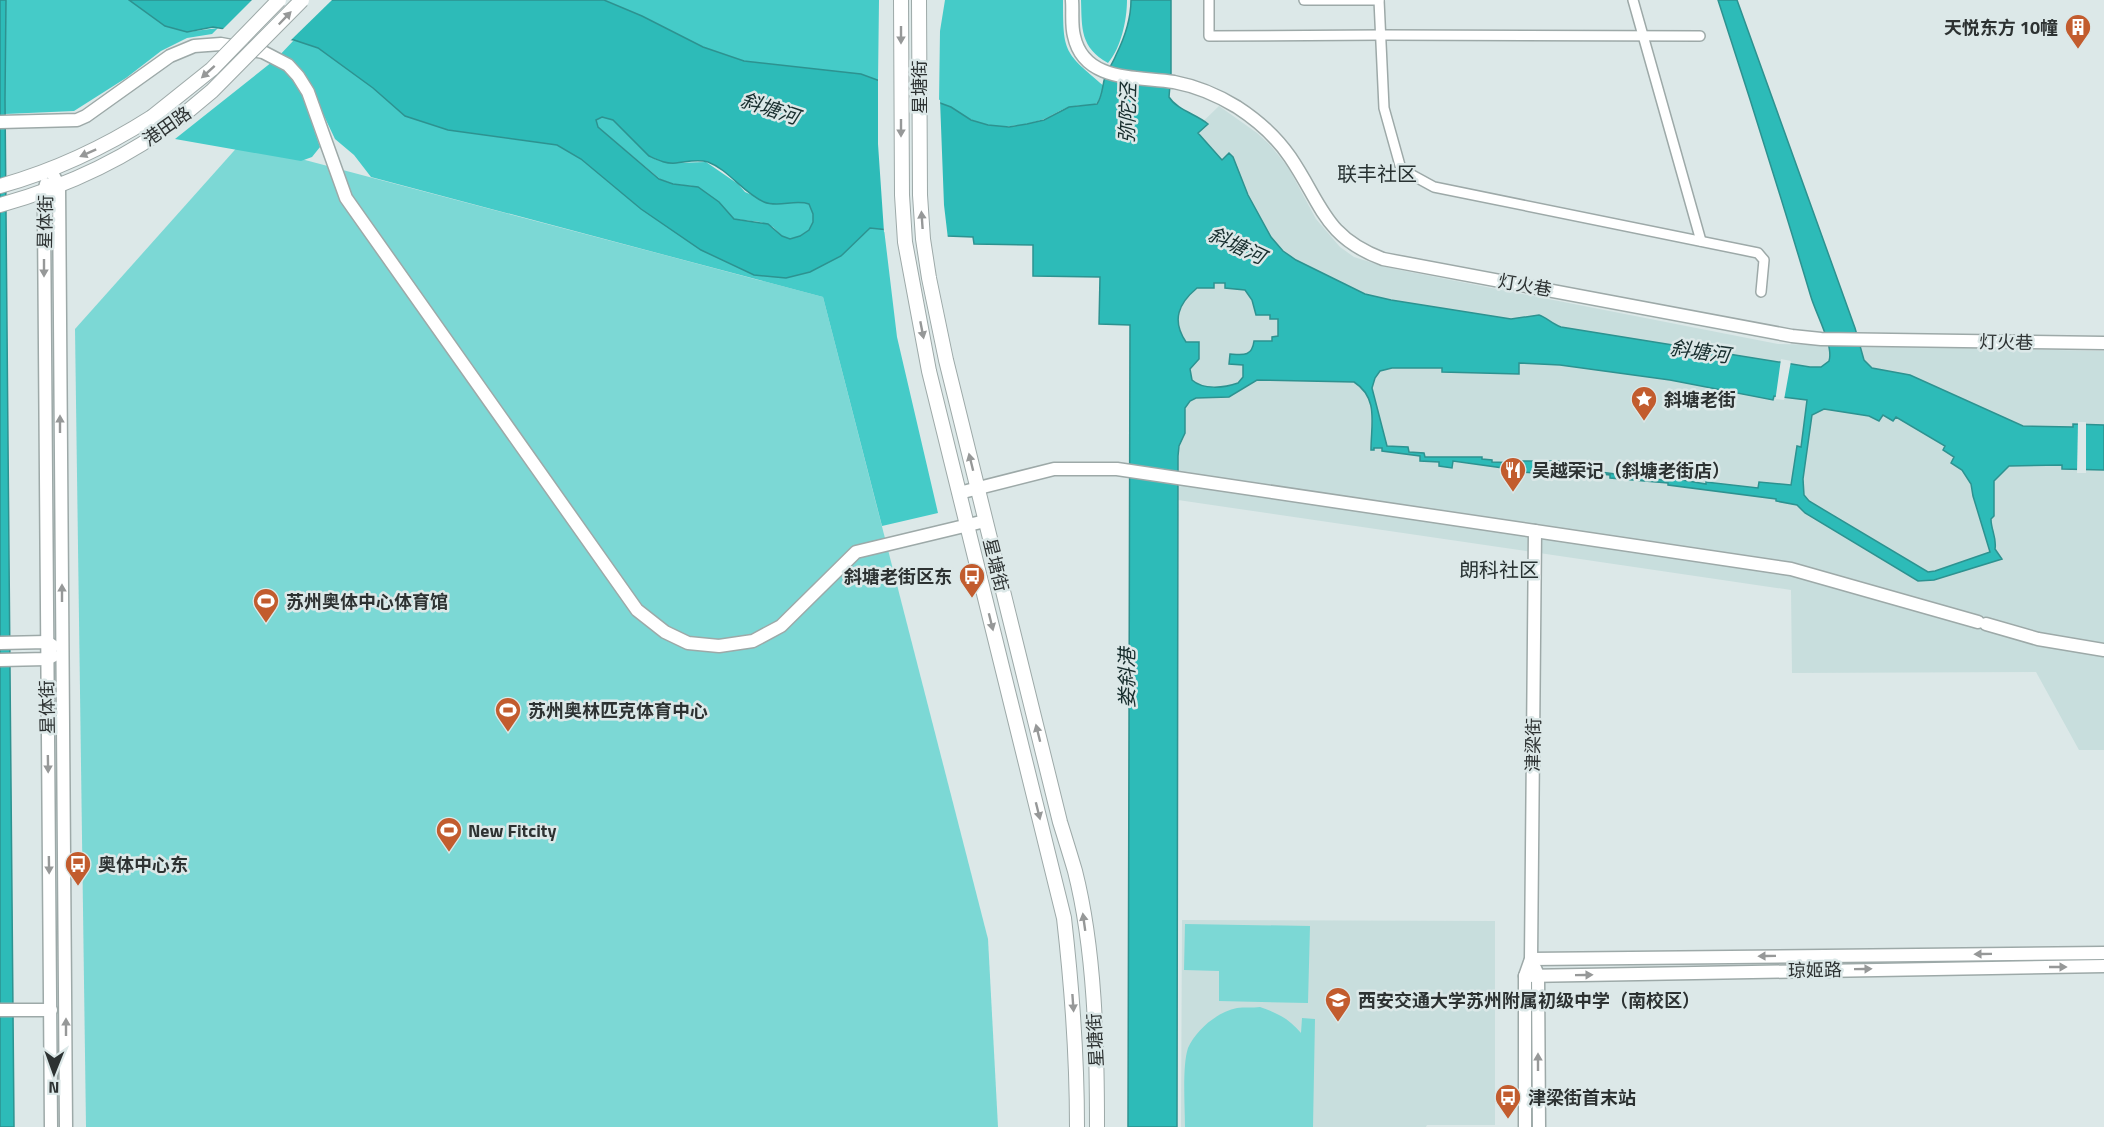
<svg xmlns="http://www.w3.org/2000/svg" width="2104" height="1127" font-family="'Titillium Web','Noto Sans SC',sans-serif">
<rect width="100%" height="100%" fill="#dce8e8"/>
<g fill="#c8dedd">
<polygon points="1219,106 1257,133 1270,145 1288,167 1316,219 1340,247 1354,257 1370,262 1395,269 1778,344 2104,351 2104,750 2079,750 2036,672 1792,673 1791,590 1178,500 1178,450 1184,437 1185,410 1188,402 1196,397 1174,382 1186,138"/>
<polygon points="1182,920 1495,921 1495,1125 1427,1125 1426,1127 1181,1127"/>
</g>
<g fill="#7cd8d5">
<polygon points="241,143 823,297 988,939 998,1127 86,1127 75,329"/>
<polygon points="1185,924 1310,926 1308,1003 1219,1001 1219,971 1184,970"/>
<path d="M1260 1007C1278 1013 1289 1019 1301 1033L1302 1018 1315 1019 1313 1127H1185C1185 1107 1182 1066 1188 1048 1196 1030 1217 1012 1237 1008 1244 1007 1253 1008 1260 1007Z"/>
</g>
<g fill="#45cbc8">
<polygon points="6,0 129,0 166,26 187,32 218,28 212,34 187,38 161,51 126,78 74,111 5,114 4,7"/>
<polygon points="604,0 879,0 878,81 860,74 744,61 703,47 642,16"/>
<path d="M945 0H1063C1063 53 1064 52 1104 86 1095 116 1093 101 1070 107 1060 109 1051 117 1041 120 1019 127 994 130 972 120 961 115 951 108 939 103L940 31Z"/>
<path d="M1081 0H1127C1127 20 1121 48 1108 63 1080 47 1082 29 1081 0Z"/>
<polygon points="294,40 318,48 374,88 405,116 448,130 557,145 581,159 641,209 841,256 869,228 884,229 897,337 938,513 882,526 823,297 371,177 354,155 335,139 316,99 298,82 320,147 312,157 301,161 175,139 277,58"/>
<polygon points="602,117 613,120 649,156 657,160 675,163 706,162 738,184 745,192 773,204 803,202 809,204 813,214 813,222 809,230 800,236 790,239 782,236 773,227 760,222 734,219 729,216 723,207 693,186 673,184 660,179 598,127 596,120"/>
</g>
<g fill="#2dbbb8" stroke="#2d9290" stroke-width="1.5" fill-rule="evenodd">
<polygon points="0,0 6,0 5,99 14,1127 0,1127"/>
<path d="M129 0H604L642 16 703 47 744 61 861 74 951 107 971 120 988 125 1009 127 1027 124 1044 120 1069 107 1097 104C1103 95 1102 86 1105 77 1108 69 1113 63 1116 55 1124 39 1131 18 1131 0H1171V73L1169 97C1177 110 1196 114 1208 124L1198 133 1222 160 1229 153 1233 157 1248 195 1271 237 1283 251 1296 260 1365 294 1391 300 1511 319 1539 315C1546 317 1552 324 1561 327L1810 367H1821L1829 361C1834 346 1816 314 1811 297 1781 197 1750 98 1718 0H1737L1855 328 1864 360 1872 368 1910 375 2023 426 2073 427V424L2104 425V470L2062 469V465L2009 466 1994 481V516L1991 519C1991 530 1997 538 1995 549L2002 559 1934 580 1918 581 1805 513 1797 505 1776 501V499L1668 485V483L1610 478V475L1601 474 1600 476 1578 473V471L1563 469 1562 472 1554 471V474L1503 471V468L1453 461 1452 468 1439 466V462L1420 461V456L1382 451V448H1374V450H1371C1371 424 1379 398 1354 382L1257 380 1229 397 1196 398 1190 401 1185 408V433L1179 446 1178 456 1177 1127H1128L1130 325 1099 324 1100 277 1033 276V245L974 244 973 237 947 236 870 228 841 256 810 272 786 278 754 275 701 250 641 209 581 159 557 145 448 130 405 116 373 88 318 48 294 40 213 27 187 32 165 26ZM602 117 613 120 649 156C658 160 666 164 676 163 686 162 697 159 708 162 729 170 742 192 764 202 778 208 795 199 809 204L813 214V222L809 230 800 236 790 239 782 236 768 224 734 219 719 202 698 187 673 184 659 179 598 127 596 120ZM1214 283H1225V288L1245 290 1252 300 1256 315H1270V319H1278V336L1272 337V341H1254C1252 357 1243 355 1230 354L1229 364 1243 365V377L1238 383C1224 388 1203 390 1192 380L1190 369 1199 359V342H1186C1171 320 1179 303 1197 288H1214ZM1519 363 1560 365 1670 380 1773 400 1774 396 1807 400 1801 447 1797 446 1791 485 1759 482 1758 488 1706 482V484L1671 478 1670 481 1600 472V466L1555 461H1521L1520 463 1492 462V460L1482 459V457H1425L1424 453 1409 452 1408 447 1387 446 1372 388 1375 378 1380 371 1392 368H1442V372L1519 374ZM1824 409 1869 416 1879 421 1883 415 1893 421 1896 417 1945 446 1943 450 1954 457 1951 463 1962 470 1971 484 1973 496 1990 552 1935 571 1928 572 1809 501 1804 495 1803 479 1812 415Z"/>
</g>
<g fill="#dce8e8">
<polygon points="252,0 332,0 289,42 220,32"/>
<polygon points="878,77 940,100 944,205 948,239 884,232 878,144"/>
<polygon points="1781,359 1791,361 1784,400 1776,399 1775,402"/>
<polygon points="2078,422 2086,422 2086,473 2077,473"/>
</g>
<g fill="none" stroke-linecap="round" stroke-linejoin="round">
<g stroke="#9da9a8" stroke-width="12">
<g id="street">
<polyline points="1209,0 1209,36 1382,35 1700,36"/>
<polyline points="1304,0 1379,0"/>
<polyline points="1379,0 1384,108 1401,169 1434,187 1758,253 1764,260 1761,292"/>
<polyline points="1633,0 1701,241"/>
</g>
</g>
<g stroke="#9da9a8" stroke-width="15">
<g id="secondary">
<path d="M1072 0C1073 12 1071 25 1074 36 1084 83 1138 76 1174 82 1195 86 1219 96 1237 107 1257 120 1277 138 1290 157 1322 204 1324 237 1383 259L1792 336 1821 339 2104 343"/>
<polyline points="0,122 77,120 86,116 170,56 194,46 221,44 263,52 288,65 298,76 308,92 346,198 637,610 665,632 688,643 719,646 753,641 781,626 856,552 985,521"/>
<polyline points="50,169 59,186 66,1127"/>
<polyline points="46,184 44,192 44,217 51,1127"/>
<polyline points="959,493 1054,469 1117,469 1791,569 1978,622"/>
<polyline points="1986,624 2038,639 2104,650"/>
<polyline points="0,643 47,642 53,646"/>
<polyline points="0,660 47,659 53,656"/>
<polyline points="1531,959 2104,953"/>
<polyline points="1535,968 1538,975 1539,1127"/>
<polyline points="1525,976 2104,966"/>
<polyline points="0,1010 51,1010"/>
<polyline points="1525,1127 1525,976 1531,959 1535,531"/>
</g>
</g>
<g stroke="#9da9a8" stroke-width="16">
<g id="primary">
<path d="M901 0 902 195 905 242 929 371 1064 918C1072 988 1077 1057 1077 1127"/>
<path d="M919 0 920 195 923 239 929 278 946 360 1060 822C1065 838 1070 854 1075 871 1095 950 1097 1045 1097 1127"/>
<path d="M0 186C54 171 105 147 152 117"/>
<path d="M0 205C65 187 128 158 182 116"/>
</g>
</g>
<use href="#street" stroke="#fff" stroke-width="9"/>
<use href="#secondary" stroke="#fff" stroke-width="12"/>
<use href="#primary" stroke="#fff" stroke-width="14"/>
<g stroke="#9da9a8" stroke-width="16" stroke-linecap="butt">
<g id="primary-bridge">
<polyline points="182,116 212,91 302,0"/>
<polyline points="152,117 212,69 279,0"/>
</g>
</g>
<use href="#primary-bridge" stroke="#fff" stroke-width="14"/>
</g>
<defs><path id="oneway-solid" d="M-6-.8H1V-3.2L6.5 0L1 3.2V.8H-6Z" transform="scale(1.5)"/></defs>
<g fill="#969898">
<use href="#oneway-solid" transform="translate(285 18) rotate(-46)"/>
<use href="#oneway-solid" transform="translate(901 35) rotate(90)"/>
<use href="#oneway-solid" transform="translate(208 72) rotate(138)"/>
<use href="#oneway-solid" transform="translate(901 128) rotate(90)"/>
<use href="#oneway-solid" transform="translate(88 153) rotate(156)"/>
<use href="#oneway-solid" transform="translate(922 220) rotate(-94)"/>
<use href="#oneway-solid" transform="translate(44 268) rotate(90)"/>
<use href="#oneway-solid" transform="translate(922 330) rotate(79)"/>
<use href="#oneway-solid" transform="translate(60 424) rotate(-90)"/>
<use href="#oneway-solid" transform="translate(971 462) rotate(-104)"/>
<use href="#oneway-solid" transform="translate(62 593) rotate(-90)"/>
<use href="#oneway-solid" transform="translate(991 622) rotate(76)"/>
<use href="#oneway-solid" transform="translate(1038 733) rotate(-104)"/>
<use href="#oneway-solid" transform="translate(48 764) rotate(89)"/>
<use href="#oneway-solid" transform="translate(1038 811) rotate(76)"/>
<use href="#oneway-solid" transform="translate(49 865) rotate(89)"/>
<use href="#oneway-solid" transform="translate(1084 922) rotate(-98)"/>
<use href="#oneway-solid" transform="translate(1983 954) rotate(179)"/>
<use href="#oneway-solid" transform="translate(1767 956) rotate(179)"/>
<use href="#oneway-solid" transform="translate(2058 967)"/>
<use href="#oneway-solid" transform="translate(1863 969) rotate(-1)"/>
<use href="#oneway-solid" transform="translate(1584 975) rotate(-1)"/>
<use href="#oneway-solid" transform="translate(1073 1003) rotate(86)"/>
<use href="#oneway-solid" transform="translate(66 1027) rotate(-90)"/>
<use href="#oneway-solid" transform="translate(1538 1062) rotate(-90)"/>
</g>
<defs>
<g id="building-pin" transform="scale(1.35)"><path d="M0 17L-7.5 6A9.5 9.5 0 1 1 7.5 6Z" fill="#c25c2e" stroke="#dce8e8"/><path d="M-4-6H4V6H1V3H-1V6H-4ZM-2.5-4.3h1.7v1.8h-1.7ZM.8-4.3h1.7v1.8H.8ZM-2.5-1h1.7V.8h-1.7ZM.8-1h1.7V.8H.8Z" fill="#fff"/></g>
<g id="sight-pin" transform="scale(1.35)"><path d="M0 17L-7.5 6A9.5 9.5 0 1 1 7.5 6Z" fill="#c25c2e" stroke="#dce8e8"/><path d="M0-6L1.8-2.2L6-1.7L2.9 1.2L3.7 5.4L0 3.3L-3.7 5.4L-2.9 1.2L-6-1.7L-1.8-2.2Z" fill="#fff"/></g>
<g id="restaurant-pin" transform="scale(1.35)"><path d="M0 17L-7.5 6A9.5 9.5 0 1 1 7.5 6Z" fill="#c25c2e" stroke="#dce8e8"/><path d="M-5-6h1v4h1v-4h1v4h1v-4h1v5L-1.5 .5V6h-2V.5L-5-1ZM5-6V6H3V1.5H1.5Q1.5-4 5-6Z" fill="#fff"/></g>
<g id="bus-pin" transform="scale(1.35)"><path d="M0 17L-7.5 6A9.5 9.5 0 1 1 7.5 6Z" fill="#c25c2e" stroke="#dce8e8"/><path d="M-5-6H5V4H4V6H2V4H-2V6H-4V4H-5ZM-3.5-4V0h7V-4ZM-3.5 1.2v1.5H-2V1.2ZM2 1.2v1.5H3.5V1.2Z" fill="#fff"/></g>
<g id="stadium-pin" transform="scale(1.35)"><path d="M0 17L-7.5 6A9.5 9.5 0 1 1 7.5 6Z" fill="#c25c2e" stroke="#dce8e8"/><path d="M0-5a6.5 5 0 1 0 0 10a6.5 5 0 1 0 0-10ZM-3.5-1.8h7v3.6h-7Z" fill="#fff"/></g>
<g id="school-pin" transform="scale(1.35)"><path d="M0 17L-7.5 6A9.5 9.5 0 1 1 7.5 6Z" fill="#c25c2e" stroke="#dce8e8"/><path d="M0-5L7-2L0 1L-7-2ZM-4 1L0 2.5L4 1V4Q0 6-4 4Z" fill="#fff"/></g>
</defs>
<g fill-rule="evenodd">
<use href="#building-pin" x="2078" y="27"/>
<use href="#sight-pin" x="1644" y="399"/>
<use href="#restaurant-pin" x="1513" y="470"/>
<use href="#bus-pin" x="972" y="576"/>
<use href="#stadium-pin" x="266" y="601"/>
<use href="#stadium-pin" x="508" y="710"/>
<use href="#stadium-pin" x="449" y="830"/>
<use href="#bus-pin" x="78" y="864"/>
<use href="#school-pin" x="1338" y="1000"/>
<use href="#bus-pin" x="1508" y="1097"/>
</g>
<g text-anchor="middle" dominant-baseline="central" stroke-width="5" stroke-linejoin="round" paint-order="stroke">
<g font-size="18" font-weight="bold" fill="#2d3232" stroke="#dce8e8" text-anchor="start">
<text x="2058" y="27" text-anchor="end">天悦东方 10幢</text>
<text x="1664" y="399">斜塘老街</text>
<text x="1532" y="470">吴越荣记（斜塘老街店）</text>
<text x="952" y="576" text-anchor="end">斜塘老街区东</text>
<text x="286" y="601">苏州奥体中心体育馆</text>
<text x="528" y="710">苏州奥林匹克体育中心</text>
<text x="468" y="830">New Fitcity</text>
<text x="98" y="864">奥体中心东</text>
<text x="1358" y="1000">西安交通大学苏州附属初级中学（南校区）</text>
<text x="1528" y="1097">津梁街首末站</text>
</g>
<g font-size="18" fill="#2d3232" stroke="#dce8e8">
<text transform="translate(919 87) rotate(-90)">星塘街</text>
<text transform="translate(167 126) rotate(-35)">港田路</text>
<text transform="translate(45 222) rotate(-89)">星体街</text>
<text transform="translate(1525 285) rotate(10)">灯火巷</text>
<text transform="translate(2006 342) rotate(1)">灯火巷</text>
<text transform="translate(996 565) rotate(76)">星塘街</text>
<text transform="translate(47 707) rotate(-91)">星体街</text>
<text transform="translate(1533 745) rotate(-89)">津梁街</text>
<text transform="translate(1815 970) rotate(-1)">琼姬路</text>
<text transform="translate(1095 1040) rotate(-93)">星塘街</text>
</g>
<g font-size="20" font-style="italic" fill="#182e2e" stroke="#dce8e8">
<text transform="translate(770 108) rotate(18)">斜塘河</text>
<text transform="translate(1127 113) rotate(-88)">弥陀泾</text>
<text transform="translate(1237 245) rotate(25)">斜塘河</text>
<text transform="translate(1700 351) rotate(8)">斜塘河</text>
<text transform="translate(1126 678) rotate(-90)">娄斜港</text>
</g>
<g font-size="20" fill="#283232" stroke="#dce8e8">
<text x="1377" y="173">联丰社区</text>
<text x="1499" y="569">朗科社区</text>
</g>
</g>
<g transform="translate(54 1073) rotate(181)" stroke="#dce8e8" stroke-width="4.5" paint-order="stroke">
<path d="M0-4.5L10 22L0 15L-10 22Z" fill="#2d3232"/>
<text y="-9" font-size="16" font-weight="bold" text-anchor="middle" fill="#2d3232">N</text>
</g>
</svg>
